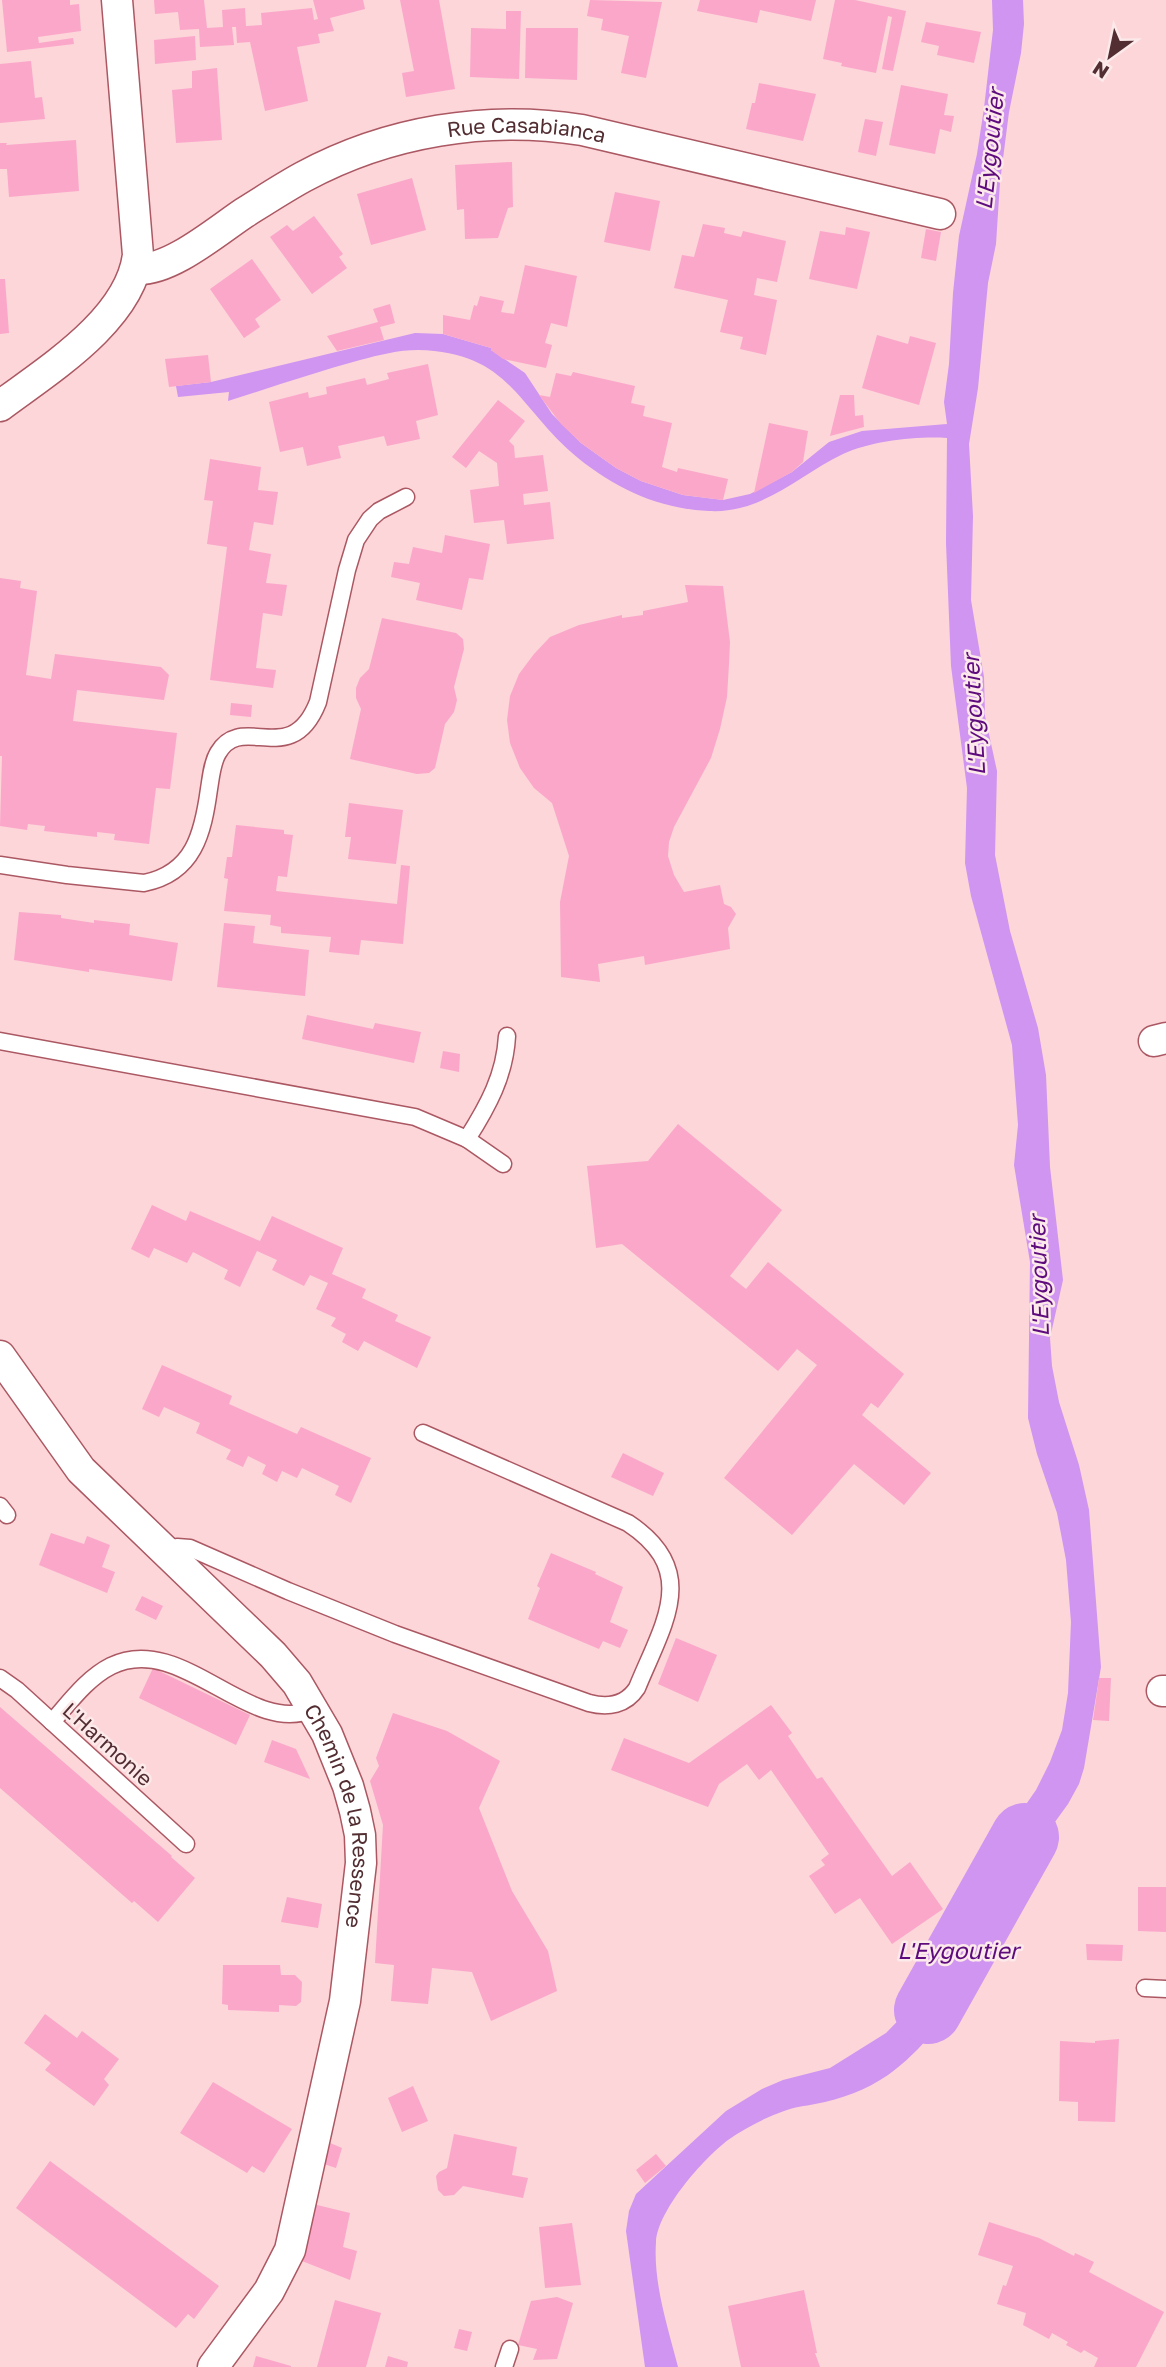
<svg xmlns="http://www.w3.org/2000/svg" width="1166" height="2367" font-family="'Golos Text',sans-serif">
<rect width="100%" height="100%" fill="#fcd6d9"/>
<g fill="#d094f1">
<path d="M992 0H1023L1024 24 1021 53 1009 112 1000 182 996 244 988 283 978 388 969 444 973 516 971 600 984 677 985 716 997 771 995 855 1010 931 1038 1028 1046 1075 1050 1167 1063 1280 1050 1338 1052 1366 1059 1402 1079 1465 1089 1510 1101 1667 1084 1768 1079 1784 1068 1804 1012 1881 996 1922 951 1912 1036 1790 1050 1762 1062 1730 1068 1693 1071 1622 1066 1560 1057 1513 1037 1454 1028 1418 1030 1262 1014 1165 1018 1125 1012 1045 971 896 965 863 967 788 951 666 946 543 947 438C917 436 871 441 843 454 799 475 762 514 709 511 660 509 616 489 578 458 517 408 511 352 418 350 398 350 379 355 360 360 316 372 272 387 228 401L229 392 178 397 176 386 211 382 415 333 443 334 491 348V350L525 373 552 414 581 443 616 468 641 481 683 495 723 500 750 494 792 472 829 442 862 431 947 424 944 402 949 364 953 293 959 236 977 154 984 108 993 30Z"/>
<path d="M944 1921 995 1931C967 1984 938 2039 888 2075 866 2090 842 2099 815 2104 805 2106 794 2107 784 2111 764 2118 745 2128 728 2140 703 2159 658 2210 656 2242 653 2283 668 2328 678 2367H645L626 2231 629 2211 636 2194 726 2111 762 2089 783 2080 830 2068 886 2033 925 1993 937 1932Z"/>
</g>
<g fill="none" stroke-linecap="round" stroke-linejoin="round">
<polyline stroke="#d094f1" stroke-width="68" points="928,2010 1025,1837"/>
</g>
<g fill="#fba7ca">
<polygon points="2,0 70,0 70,5 79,4 81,31 38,37 39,43 73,38 74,44 7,52"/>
<polygon points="154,0 204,0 207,28 223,27 222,10 245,8 246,26 262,25 261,13 312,8 314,20 318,19 313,0 363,0 365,9 330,18 334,31 318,34 320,43 297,47 308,101 265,111 250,42 237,43 236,27 232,27 234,45 200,47 199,29 180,30 178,12 155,14"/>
<polygon points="400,0 439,0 455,89 406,97 402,73 414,71"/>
<polygon points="590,0 662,2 646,78 621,73 629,36 601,30 603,19 587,16"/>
<polygon points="700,0 816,0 811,21 760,10 757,23 697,11"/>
<polygon points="835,0 855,0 906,11 893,71 882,69 892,17 888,16 876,73 841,66 842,63 823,59"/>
<polygon points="506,11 521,11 519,79 470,77 471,28 506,29"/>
<polygon points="926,22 981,32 974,63 937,55 939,46 921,42"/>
<polygon points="526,28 578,28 577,80 525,78"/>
<polygon points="195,36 196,60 155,64 154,40"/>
<polygon points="31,61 35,98 42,97 45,119 0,123 0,64"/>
<polygon points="217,68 222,140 176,143 172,90 192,88 192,71"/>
<polygon points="759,83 816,94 803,141 746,129 752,103 755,103"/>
<polygon points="901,85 948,94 944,115 954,116 951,132 940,129 935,154 889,145"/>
<polygon points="865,119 883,122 876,156 858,152"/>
<polygon points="76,140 79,191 9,197 7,169 0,169 0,143 7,143 6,145"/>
<polygon points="512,162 513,207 508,208 498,238 465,239 464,209 457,210 455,165"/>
<polygon points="412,178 426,230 371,245 357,194"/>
<polygon points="615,192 660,201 650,251 604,242"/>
<polygon points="314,216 343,254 339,257 347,268 312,294 270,237 287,225 293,231"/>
<polygon points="703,224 725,228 724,233 741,237 743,231 786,241 777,282 757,278 754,295 777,300 766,355 740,349 743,337 720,332 728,300 674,288 682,255 694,257"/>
<polygon points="846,227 870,232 857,289 809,279 820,231 845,235"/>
<polygon points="926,229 941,232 936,261 921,258"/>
<polygon points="252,259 281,300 255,319 260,327 244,338 210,289"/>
<polygon points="525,265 577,276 567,327 551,323 545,343 552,345 546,368 503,359 491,350 491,348 443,334 443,315 470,320 474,305 477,306 480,296 504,301 501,312 514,314"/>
<polygon points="0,279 5,279 9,333 0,334"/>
<polygon points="390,304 395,323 380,327 384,340 337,351 327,336 378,322 373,309"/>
<polygon points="877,335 908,344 910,336 936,343 919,405 862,388"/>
<polygon points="208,355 211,382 169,387 165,359"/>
<polygon points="428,364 438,415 416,421 420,439 387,446 384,436 338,446 341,458 307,466 303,447 280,452 269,402 308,392 309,398 327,394 326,387 365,378 367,385 389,379 387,373"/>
<polygon points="573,372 635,386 631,403 645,406 643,416 672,423 662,467 677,472 678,468 728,479 723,500 683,495 641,481 616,468 581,443 561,424 539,395 550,397 556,373 571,376"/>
<polygon points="840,395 854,395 855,416 863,415 864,427 830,436"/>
<polygon points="498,400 525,421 509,441 514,446 515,458 543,455 548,491 523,494 524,505 550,502 554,539 507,544 504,520 474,523 470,490 499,486 497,463 479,451 466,468 452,457"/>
<polygon points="769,423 808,431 803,462 792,472 754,493"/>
<polygon points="210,459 261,467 258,490 278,492 273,525 254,522 249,550 271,554 266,583 287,585 282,616 263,613 256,668 276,670 273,688 210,680 227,547 207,544 213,501 204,500"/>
<polygon points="445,535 490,544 483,580 469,578 462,610 416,600 420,583 391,577 394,562 409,564 413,547 442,553"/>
<polygon points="0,578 21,581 20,588 37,591 26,675 51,679 55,654 161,667 169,675 164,700 77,690 73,721 177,733 170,789 156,788 149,844 114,840 115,834 97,832 97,837 44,831 45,826 28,824 27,830 0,826 2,756 0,756"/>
<polygon points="685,585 723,586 730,642 729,664 727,697 720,729 711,758 674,827 669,842 668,856 674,875 684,892 720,885 724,904 731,907 736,914 728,928 730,949 645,965 644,956 598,964 600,982 561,977 560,902 569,856 552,803 534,788 520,768 510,743 507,720 510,696 519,674 534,654 550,637 579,625 622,615 622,618 643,615 643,611 688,602"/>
<polygon points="382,618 456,633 463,639 464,649 454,687 457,700 454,712 445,724 435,768 429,773 417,774 350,759 361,709 356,698 356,688 360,678 369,669"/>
<polygon points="231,703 252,705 251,717 230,715"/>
<polygon points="349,803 403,810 396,864 348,859 351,837 345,837"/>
<polygon points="236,825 284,830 284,834 293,835 287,877 278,876 276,891 397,904 401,865 410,866 403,944 361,940 359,955 329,952 331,937 281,933 281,927 270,925 271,915 224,911 228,879 224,878 227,857 232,857"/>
<polygon points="19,912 61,915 61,918 94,923 94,920 130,924 129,935 178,943 172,981 89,969 89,972 14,960"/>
<polygon points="224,923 255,926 253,943 309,950 305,996 217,987"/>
<polygon points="307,1015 373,1029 375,1023 421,1032 414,1063 302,1039"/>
<polygon points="443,1051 460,1054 459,1072 440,1068"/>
<polygon points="678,1124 782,1210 730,1276 746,1289 768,1262 904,1374 878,1408 871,1403 862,1415 931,1473 904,1505 854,1464 792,1535 724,1478 817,1365 797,1349 778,1371 622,1244 596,1248 587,1166 648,1161"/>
<polygon points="152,1205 186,1221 190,1211 260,1241 272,1216 343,1248 332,1274 366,1289 362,1298 398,1315 395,1321 431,1337 417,1368 364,1341 358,1351 342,1342 346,1334 331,1326 336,1318 316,1309 328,1283 310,1275 304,1286 272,1270 277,1260 257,1251 240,1287 224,1279 228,1270 193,1252 187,1263 154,1248 149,1258 131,1249"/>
<polygon points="162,1365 232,1396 229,1404 297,1434 301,1427 371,1458 351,1503 335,1495 339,1486 302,1468 297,1478 282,1471 277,1482 262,1474 266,1465 248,1456 243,1467 226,1459 231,1450 196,1433 200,1423 164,1407 159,1417 142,1409"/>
<polygon points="623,1453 664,1473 653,1496 611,1477"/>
<polygon points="51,1533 84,1544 87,1536 110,1545 102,1567 115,1572 107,1593 39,1565"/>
<polygon points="551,1553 596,1572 595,1574 623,1587 610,1622 628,1630 620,1648 603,1641 599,1649 528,1619 540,1588 537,1586"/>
<polygon points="142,1596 163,1606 156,1620 135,1610"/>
<polygon points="676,1638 717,1655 698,1702 658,1684"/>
<polygon points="153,1668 250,1715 236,1745 139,1698"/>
<polygon points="1099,1678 1111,1678 1109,1721 1093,1720"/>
<polygon points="771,1705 792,1733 788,1736 817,1779 822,1777 892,1876 910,1862 943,1909 892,1944 860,1898 835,1914 809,1876 825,1865 821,1860 829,1854 771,1770 759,1780 747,1764 719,1784 708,1807 611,1770 624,1738 689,1763"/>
<polygon points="0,1707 172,1856 171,1857 195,1878 158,1922 134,1901 132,1903 0,1788"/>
<polygon points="393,1713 447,1731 500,1761 479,1808 512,1891 548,1951 557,1991 491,2021 472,1972 432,1968 428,2004 391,2001 394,1965 375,1963 383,1825 370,1781 379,1766 376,1758"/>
<polygon points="272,1740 296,1749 310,1779 264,1762"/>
<polygon points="1138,1887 1166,1887 1166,1932 1138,1931"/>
<polygon points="287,1897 322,1904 318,1928 281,1922"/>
<polygon points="1086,1944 1123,1945 1122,1961 1087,1960"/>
<polygon points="223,1965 280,1965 281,1975 295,1975 302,1982 301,2002 296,2006 279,2005 279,2012 228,2010 228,2005 222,2004"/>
<polygon points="45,2014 77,2038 82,2031 119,2059 104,2079 109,2085 94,2106 45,2070 51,2063 24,2043"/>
<polygon points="1119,2039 1115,2122 1078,2121 1078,2102 1059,2101 1060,2041 1095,2043 1095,2041"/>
<polygon points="213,2082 292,2129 264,2173 252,2166 247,2173 180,2133"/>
<polygon points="413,2086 428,2121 402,2132 388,2098"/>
<polygon points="454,2134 517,2147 512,2175 528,2178 523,2198 463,2186 454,2195 444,2196 438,2190 436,2176 439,2172 447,2168"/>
<polygon points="330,2143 342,2148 336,2168 324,2164"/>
<polygon points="656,2154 666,2166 645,2183 636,2170"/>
<polygon points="50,2161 219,2286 194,2319 188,2314 176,2328 16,2208"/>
<polygon points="313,2204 350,2213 343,2247 357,2251 350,2280 302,2261 303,2241"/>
<polygon points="989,2222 1039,2238 1074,2256 1075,2253 1094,2262 1089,2272 1164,2312 1136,2367 1094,2367 1098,2358 1084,2350 1081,2353 1066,2345 1068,2342 1052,2333 1049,2339 1023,2325 1026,2313 997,2304 1003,2285 1006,2286 1013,2266 978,2255"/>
<polygon points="572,2223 581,2285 545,2288 539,2227"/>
<polygon points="804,2290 817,2353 815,2353 820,2367 741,2367 728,2306"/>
<polygon points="557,2297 573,2303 557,2359 533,2360 537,2349 518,2345 531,2301"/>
<polygon points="335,2300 381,2313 366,2367 317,2367"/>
<polygon points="459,2329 472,2332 467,2351 454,2348"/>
<polygon points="256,2356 291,2366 291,2367 253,2367"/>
<polygon points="388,2356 408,2362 407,2367 385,2367"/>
</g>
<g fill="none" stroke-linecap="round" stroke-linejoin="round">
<g stroke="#ab5863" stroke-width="19">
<g id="service">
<path d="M0 865 67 875 144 883C194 873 203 833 209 789 211 777 212 763 218 753 242 711 291 771 318 702L347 570 356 540 370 519 379 511 406 497"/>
<polyline points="0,1041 415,1117 467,1139 503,1164"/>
<path d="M467 1139C488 1106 505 1075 507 1036"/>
<polyline points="0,1506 7,1515"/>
<path d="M165 1552 177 1547 190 1548 288 1591 395 1634 589 1703C608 1708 626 1705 637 1688 663 1624 701 1571 628 1523L423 1433"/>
<polyline points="0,1678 17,1690 186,1844"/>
<path d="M52 1722C69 1703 87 1678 111 1666 181 1631 250 1738 313 1709"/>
<polyline points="1145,1988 1166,1989"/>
<polyline points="504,2367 510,2349"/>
</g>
</g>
<g stroke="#ab5863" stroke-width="33">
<g id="minor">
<path id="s1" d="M136 269C169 272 217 231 244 213 263 201 283 188 303 177 388 131 487 115 582 130L940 214"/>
<path d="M0 406C48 370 130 320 138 255L117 0"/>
<polyline points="1154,1041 1166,1038"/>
<path id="s2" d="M0 1356 81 1470 273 1655 297 1683 327 1734 348 1786 355 1811 360 1835 361 1863 345 2001 290 2250 269 2291 213 2367"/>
<polyline points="1162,1691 1166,1691"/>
</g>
</g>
<use href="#service" stroke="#fff" stroke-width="16"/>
<use href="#minor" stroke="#fff" stroke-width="30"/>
</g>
<g text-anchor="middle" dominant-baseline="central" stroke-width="5" stroke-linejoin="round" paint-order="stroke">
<g font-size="21" fill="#522d31" stroke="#fce9ea">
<text stroke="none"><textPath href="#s1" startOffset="425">Rue Casabianca</textPath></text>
<text transform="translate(108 1744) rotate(42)">L'Harmonie</text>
<text stroke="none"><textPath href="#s2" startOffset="586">Chemin de la Ressence</textPath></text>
</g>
<g font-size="23" font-style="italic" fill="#5d0b7d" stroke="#fce9ea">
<text transform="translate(989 149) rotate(-84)">L'Eygoutier</text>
<text transform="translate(973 715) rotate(-93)">L'Eygoutier</text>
<text transform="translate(1038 1276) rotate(-92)">L'Eygoutier</text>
<text x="958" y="1950">L'Eygoutier</text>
</g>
</g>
<g transform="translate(1110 56) rotate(213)" stroke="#fce9ea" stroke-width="5" paint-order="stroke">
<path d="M0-5L12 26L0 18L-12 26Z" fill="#522d31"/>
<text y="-10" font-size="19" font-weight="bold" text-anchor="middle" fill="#522d31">N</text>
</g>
</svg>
